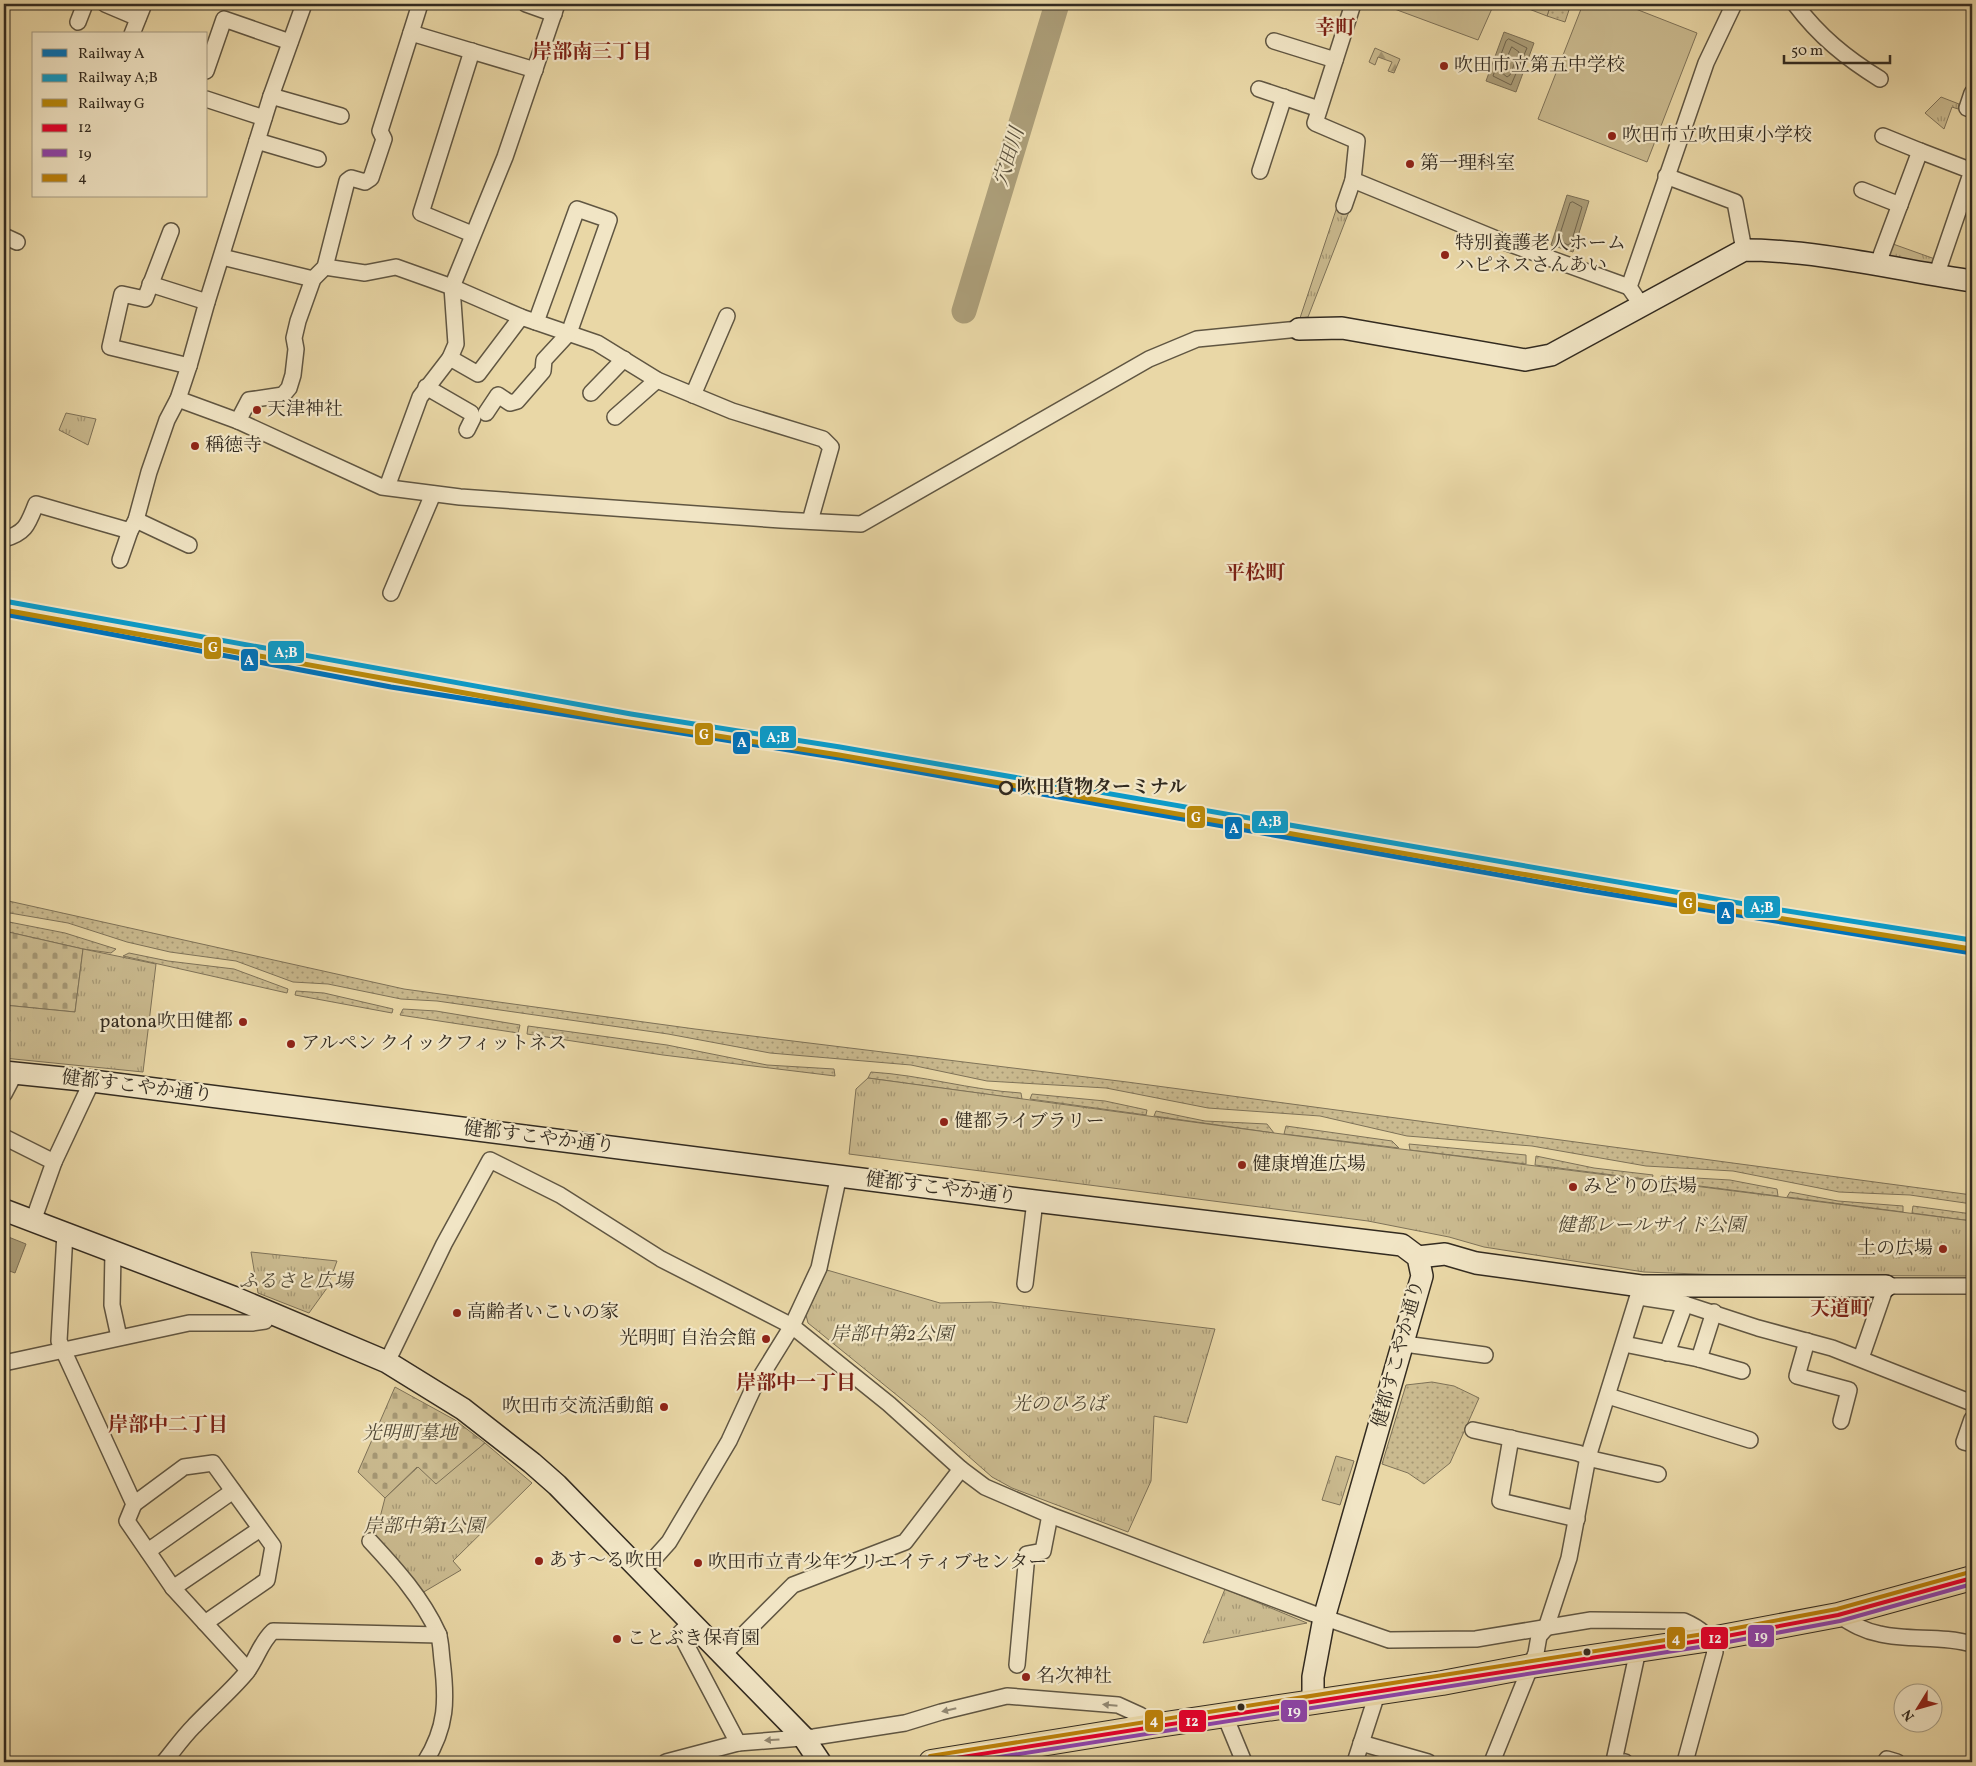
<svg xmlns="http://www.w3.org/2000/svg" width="1976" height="1766" font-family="Vollkorn,'Noto Serif JP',serif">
<defs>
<pattern id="grass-dots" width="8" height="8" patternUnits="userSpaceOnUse" patternTransform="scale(1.25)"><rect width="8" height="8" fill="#caba8f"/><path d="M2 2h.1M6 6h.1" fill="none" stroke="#a59774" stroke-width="1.8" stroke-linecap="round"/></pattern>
<pattern id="forest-firs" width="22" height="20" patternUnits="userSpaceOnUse" patternTransform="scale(1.25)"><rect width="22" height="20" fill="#caba8f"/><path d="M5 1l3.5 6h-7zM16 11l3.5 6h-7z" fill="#a59774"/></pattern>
<pattern id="cemetery-stones" width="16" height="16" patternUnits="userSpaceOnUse" patternTransform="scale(1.25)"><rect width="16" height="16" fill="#caba8f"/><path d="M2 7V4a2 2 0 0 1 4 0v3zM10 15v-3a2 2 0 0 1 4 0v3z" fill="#a59774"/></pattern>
<pattern id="park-tufts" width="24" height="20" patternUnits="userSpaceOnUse" patternTransform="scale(1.25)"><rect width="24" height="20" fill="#caba8f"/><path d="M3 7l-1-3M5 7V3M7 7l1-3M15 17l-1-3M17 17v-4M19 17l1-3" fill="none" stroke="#a59774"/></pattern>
</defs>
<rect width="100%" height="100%" fill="#e9d7a6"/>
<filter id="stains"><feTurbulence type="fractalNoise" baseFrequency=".004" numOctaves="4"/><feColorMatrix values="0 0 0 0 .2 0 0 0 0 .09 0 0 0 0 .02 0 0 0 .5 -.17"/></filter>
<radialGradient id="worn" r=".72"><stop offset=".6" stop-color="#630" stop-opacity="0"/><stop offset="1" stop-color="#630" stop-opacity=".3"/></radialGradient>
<g fill="url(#grass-dots)" stroke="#7e7258">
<polygon points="1551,4 1571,4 1565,22 1547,16"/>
<polygon points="4,900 404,989 695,1029 1127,1082 1972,1195 1972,1204 1910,1195 1839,1192 1733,1171 1646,1166 1532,1146 1407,1136 1320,1116 1208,1108 1106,1088 987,1081 911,1065 770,1053 668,1034 437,1001 401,999 328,984 293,982 236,961 170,952 127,942 68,923 4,912"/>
<polygon points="4,921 65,933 116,949 111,953 83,949 4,931"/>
<polygon points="129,953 168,961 234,969 288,989 287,993 123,956"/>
<polygon points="296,991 324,993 393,1009 392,1013 295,995"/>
<polygon points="403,1009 436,1011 520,1025 518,1033 400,1015"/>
<polygon points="528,1026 667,1045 767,1065 834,1069 835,1076 663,1055 527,1034"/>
<path d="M871 1072C922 1075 970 1090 1021 1093L1022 1099 868 1078Z"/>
<polygon points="1032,1094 1105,1101 1147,1110 1146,1115 1030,1099"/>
<polygon points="1156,1111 1205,1121 1267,1124 1274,1133 1154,1116"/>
<polygon points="1286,1126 1392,1141 1399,1148 1284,1134"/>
<polygon points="1409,1144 1526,1155 1526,1164 1410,1150"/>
<polygon points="1536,1156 1594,1168 1653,1175 1652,1180 1535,1165"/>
<polygon points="1661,1176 1730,1180 1777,1189 1778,1196 1660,1181"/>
<polygon points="1790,1192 1838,1201 1903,1206 1903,1212 1787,1197"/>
<polygon points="1913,1206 1972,1214 1972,1221 1912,1213"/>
<polygon points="1432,1382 1454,1386 1479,1398 1450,1463 1424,1484 1408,1473 1382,1464 1406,1385"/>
</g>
<polygon fill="url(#forest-firs)" stroke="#7e7258" points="1375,48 1400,59 1394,73 1388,71 1392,62 1378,57 1375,65 1369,62"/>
<g fill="url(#cemetery-stones)" stroke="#7e7258">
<polygon points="4,931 83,949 75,1012 4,1005"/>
<polygon points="395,1387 455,1420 485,1443 436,1485 417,1467 385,1498 358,1472"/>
</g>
<g fill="url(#park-tufts)" stroke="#7e7258">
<polygon points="1941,97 1959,104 1958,109 1952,107 1944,129 1925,113"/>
<polygon points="1338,204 1350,209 1308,317 1300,318"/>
<polygon points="1893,244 1935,259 1932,266 1888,260"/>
<polygon points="66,413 96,419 88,445 59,430"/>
<polygon points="83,949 156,964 143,1072 4,1058 4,1005 75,1012"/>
<polygon points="868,1078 1274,1133 1972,1221 1972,1276 1724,1275 1644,1272 1484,1247 1449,1237 1368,1221 849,1154 856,1089"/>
<polygon points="251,1252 337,1261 327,1288 309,1313 258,1293"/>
<polygon points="827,1270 940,1303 991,1302 1215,1329 1187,1423 1154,1416 1151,1481 1128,1532 1012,1488 992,1477 925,1418 808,1323 806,1315"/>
<polygon points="485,1443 532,1483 453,1561 461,1570 422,1593 375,1537 385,1498 418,1467 436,1484"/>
<polygon points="1336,1456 1354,1461 1340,1505 1322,1500"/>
<polygon points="1225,1589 1307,1623 1203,1643"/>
</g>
<g fill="#caba8f" stroke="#7e7258">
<polygon points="1381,4 1494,4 1478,40"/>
<polygon points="1516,4 1551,4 1547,16"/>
<polygon points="1583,4 1623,4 1697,33 1647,162 1538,119"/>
</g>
<g fill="#ab9d78" stroke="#7b6f55">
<polygon points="1504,32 1534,43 1516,92 1486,81"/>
<polygon points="1567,195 1589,201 1573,252 1551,245"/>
<polygon points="6,1236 26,1244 15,1273 4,1269"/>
</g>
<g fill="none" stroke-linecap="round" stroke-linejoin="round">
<g stroke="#6f644c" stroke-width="1">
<polygon points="1509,39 1527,48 1511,85 1493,76 1506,41"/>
<polygon points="1512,47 1519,52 1510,75 1507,77 1501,72"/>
<polygon points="1573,202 1582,207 1571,243 1568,245 1558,240 1570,203"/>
</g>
<polyline stroke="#ab9d78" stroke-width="25" points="964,311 1057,4"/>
<g stroke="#605642" stroke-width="18">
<g id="street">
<polyline points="105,4 138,18"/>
<polyline points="526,4 554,14"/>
<polyline points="1353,4 1315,123 1357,141 1353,180 1499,240 1629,287"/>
<path d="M1795 4C1819 36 1846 58 1880 79"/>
<polyline points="78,22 85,4"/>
<polyline points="411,33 535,70"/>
<polyline points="132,34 144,4"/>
<polyline points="1274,41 1335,60"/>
<polyline points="206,71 224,19 290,42"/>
<polyline points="1259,89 1319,109"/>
<polyline points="1972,93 1967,108 1972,110"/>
<polyline points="271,96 341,116"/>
<polyline points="206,99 264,118"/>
<polyline points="1883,136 1920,151"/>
<polyline points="257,141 318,159"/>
<polyline points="1260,171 1284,97"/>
<polyline points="1666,176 1735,202 1744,250"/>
<polyline points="1862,190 1900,205"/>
<polyline points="1344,206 1353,180"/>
<polyline points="171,231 145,299 122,294 110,347 189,366"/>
<polyline points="472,234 421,213 472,51"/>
<polyline points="4,236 17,242"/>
<polyline points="222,257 313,279"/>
<polyline points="1877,266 1920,151 1972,171 1936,276"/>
<polyline points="325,267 365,273 396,267 452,287 521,317 597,343 657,380 732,411 823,439 831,447 810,521"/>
<polyline points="150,284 207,302"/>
<polyline points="1642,306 1629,287 1706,63 1734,4"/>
<polyline points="450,358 478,374 521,317"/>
<polyline points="426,387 471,413 473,418 467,430"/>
<polyline points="591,393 624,359"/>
<polyline points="693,395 727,316"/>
<polyline points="178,399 238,421 382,487 460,497 781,520 861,524 1149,359 1197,339 1299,329"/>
<polyline points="486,413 498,395 510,403 517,401 543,371 544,360 569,333 609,220 577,209 536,322"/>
<polyline points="615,417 657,380"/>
<polyline points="238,421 249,400 283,395 289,388 293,375 296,349 294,338 298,321 313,279 325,267 347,181 351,178 365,182 371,178 384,139 380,131 420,4"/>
<polyline points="387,487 420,397 450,358 456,344 452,287 505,157 557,4"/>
<polyline points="136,520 189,545"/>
<path d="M4 539C26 533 28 524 36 504L130 531 136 520 149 472 167 420 178 399 189 366 207 302 271 96 304 4"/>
<polyline points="120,560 130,531"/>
<polyline points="391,593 433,494"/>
<polyline points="4,1094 15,1073"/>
<polyline points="4,1137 54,1162"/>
<polyline points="33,1221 54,1162 92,1081"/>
<polyline points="65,1233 59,1341 134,1504 127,1521 173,1588 248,1670"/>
<polyline points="113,1252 112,1305 119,1337"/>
<polyline points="1025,1284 1035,1201"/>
<polyline points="1639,1297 1685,1304 1758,1328 1832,1348 1972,1403"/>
<polyline points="1405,1341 1412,1345 1485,1355"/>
<polyline points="1807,1341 1797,1376 1849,1390 1841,1421"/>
<polyline points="1624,1344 1699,1359 1742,1371"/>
<polyline points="1667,1353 1685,1304"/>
<polyline points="1861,1358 1886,1286 1972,1286"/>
<polyline points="1699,1359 1714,1312"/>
<path d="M387 1362 444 1244 490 1160 560 1195 661 1259 792 1326 889 1404 961 1469 985 1487 1050 1515 1314 1614 1389 1640 1476 1639 1591 1620 1684 1621C1700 1628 1709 1635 1715 1652L1685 1762"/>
<polyline points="4,1363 189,1323 252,1323 265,1321 256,1307"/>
<polyline points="1608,1396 1750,1440"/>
<polyline points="1972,1419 1964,1442 1972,1444"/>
<polyline points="1473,1430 1578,1453 1596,1460 1658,1474"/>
<polyline points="1511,1438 1500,1501 1577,1519"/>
<polyline points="134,1504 184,1467 213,1463 273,1546 267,1580 205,1623"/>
<path d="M370 1541C396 1569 422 1598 438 1633 441 1641 441 1652 442 1660 447 1700 447 1727 425 1762"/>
<polyline points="148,1551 233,1491"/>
<polyline points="636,1566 652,1561 669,1542 729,1441 753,1389 792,1326 819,1268 839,1175"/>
<polyline points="173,1588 260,1529"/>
<path d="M1838 1615C1852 1624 1864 1631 1880 1634 1910 1641 1942 1635 1972 1644"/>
<polyline points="691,1622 680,1633 738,1743"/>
<polyline points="724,1654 793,1585 905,1542 961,1469"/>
<polyline points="1017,1665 1027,1554 1043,1551 1050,1515"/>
<polyline points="1225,1716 1244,1762"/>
<polyline points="1361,1743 1428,1762"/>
<path d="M164 1762C174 1750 183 1737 194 1726 211 1708 230 1692 246 1673 257 1659 260 1643 273 1631L439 1635"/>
<polyline points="666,1762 738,1743 814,1737 905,1723 941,1712 1007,1696 1118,1705 1140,1715 1152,1726"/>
<polyline points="1355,1762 1378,1691"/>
<polyline points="1492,1762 1536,1653 1539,1636 1546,1628 1569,1558 1588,1457 1641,1286"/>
<polyline points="1625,1762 1614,1761 1638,1650"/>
<polyline points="1885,1762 1887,1759 1897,1762"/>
</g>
</g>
<g stroke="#332b20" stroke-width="24">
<g id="secondary">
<path d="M1299 329 1342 328 1525 360 1551 355 1744 250C1818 250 1899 270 1972 281"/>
<polyline points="4,1072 92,1081 1035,1201 1402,1245 1418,1257 1422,1276 1324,1618 1313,1677 1313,1701"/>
<polyline points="4,1210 233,1297 387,1362 463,1409 532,1463 557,1485 804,1738 820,1762"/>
<polyline points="1418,1257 1445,1254 1476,1263 1641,1286 1886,1286"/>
</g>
</g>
<g stroke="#332b20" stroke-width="26">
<polyline id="primary" points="931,1762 1152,1726 1442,1683 1531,1666 1711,1639 1838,1615 1972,1578"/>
</g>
<use href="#street" stroke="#f1e5c5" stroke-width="15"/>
<use href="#secondary" stroke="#f1e5c5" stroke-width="21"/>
<use href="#primary" stroke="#e9d7a6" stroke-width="24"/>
<g stroke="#f1e5c5" stroke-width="8">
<polyline id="bus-1" points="931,1762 1711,1639 1838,1615 1972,1578"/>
</g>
<g stroke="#f1e5c5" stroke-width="8">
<polyline id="bus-2" points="968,1762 1712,1645 1840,1621 1972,1584"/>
</g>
<g stroke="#f1e5c5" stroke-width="8">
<polyline id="bus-3" points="930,1756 1710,1633 1837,1609 1970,1572"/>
</g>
<use href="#bus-1" stroke="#e4002b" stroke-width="4"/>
<use href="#bus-2" stroke="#8e44ad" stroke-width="4"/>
<use href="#bus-3" stroke="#bc810a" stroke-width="4"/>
<g stroke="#f1e5c5" stroke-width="9">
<polyline id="rail-1" points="4,614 391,687 839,758 1584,890 1972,953"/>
</g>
<g stroke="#f1e5c5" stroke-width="9">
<polyline id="rail-2" points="4,601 631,714 840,747 1756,906 1971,940"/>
</g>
<g stroke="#f1e5c5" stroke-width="9">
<polyline id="rail-3" points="4,610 615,720 839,755 1746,913 1971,949"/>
</g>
<use href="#rail-1" stroke="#0072ba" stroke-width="5"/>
<use href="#rail-2" stroke="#0d9ac7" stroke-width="5"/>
<use href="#rail-3" stroke="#b8880b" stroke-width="5"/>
</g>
<defs><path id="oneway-solid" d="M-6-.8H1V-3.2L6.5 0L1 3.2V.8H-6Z" transform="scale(1.25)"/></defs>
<g fill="#928872">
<use href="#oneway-solid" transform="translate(1110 1705) rotate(-175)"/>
<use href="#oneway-solid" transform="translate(949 1710) rotate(167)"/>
<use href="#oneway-solid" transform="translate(772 1740) rotate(176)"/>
</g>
<g fill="#8f2418" stroke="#f1e5c5" stroke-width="2">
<circle cx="1444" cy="66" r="5"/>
<circle cx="1612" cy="136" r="5"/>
<circle cx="1410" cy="164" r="5"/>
<circle cx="1445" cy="255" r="5"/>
<circle cx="257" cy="410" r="5"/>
<circle cx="195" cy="446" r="5"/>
<circle cx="243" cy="1022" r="5"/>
<circle cx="291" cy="1044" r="5"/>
<circle cx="944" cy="1122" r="5"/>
<circle cx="1242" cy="1165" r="5"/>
<circle cx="1573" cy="1187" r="5"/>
<circle cx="1943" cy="1249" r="5"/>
<circle cx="457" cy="1313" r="5"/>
<circle cx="766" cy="1339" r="5"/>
<circle cx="664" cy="1407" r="5"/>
<circle cx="539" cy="1561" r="5"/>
<circle cx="698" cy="1563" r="5"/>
<circle cx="617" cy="1639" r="5"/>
<circle cx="1026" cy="1677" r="5"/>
</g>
<circle fill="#f1e5c5" stroke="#332b20" stroke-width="2.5" cx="1006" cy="788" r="6"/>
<g fill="#332b20" stroke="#f1e5c5" stroke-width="2">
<circle cx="1587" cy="1652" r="4.5"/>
<circle cx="1241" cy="1707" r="4.5"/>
</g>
<g text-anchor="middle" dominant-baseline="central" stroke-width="4.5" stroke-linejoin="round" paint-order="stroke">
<g font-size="19" fill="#332b20" stroke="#f1e5c5" text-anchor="start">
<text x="1454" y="66">吹田市立第五中学校</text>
<text x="1622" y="136">吹田市立吹田東小学校</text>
<text x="1420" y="164">第一理科室</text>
<text x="1455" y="244">特別養護老人ホーム<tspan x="1455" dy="22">ハピネスさんあい</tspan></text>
<text x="267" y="410">天津神社</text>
<text x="205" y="446">稱徳寺</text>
<text x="233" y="1022" text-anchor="end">patona吹田健都</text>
<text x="301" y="1044">アルペン クイックフィットネス</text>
<text x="954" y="1122">健都ライブラリー</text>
<text x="1252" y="1165">健康増進広場</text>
<text x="1583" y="1187">みどりの広場</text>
<text x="1933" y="1249" text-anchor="end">土の広場</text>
<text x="467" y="1313">高齢者いこいの家</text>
<text x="756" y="1339" text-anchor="end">光明町 自治会館</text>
<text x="654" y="1407" text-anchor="end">吹田市交流活動館</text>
<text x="549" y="1561">あす～る吹田</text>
<text x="708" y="1563">吹田市立青少年クリエイティブセンター</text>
<text x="627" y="1639">ことぶき保育園</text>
<text x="1036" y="1677">名次神社</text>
</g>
<g font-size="19" font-weight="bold" fill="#332b20" stroke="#f1e5c5" text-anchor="start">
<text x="1017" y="788">吹田貨物ターミナル</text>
</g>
<g font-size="19" fill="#332b20" stroke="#f1e5c5">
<text transform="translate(137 1087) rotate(7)">健都すこやか通り</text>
<text transform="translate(539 1138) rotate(7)">健都すこやか通り</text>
<text transform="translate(941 1189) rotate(7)">健都すこやか通り</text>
<text transform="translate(1399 1354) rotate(-75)">健都すこやか通り</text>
</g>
<g font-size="19" font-style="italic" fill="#514836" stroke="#f1e5c5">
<text x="1651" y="1226">健都レールサイド公園</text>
<text x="296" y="1282">ふるさと広場</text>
<text x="892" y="1335">岸部中第2公園</text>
<text x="1059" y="1405">光のひろば</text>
<text x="410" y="1434">光明町墓地</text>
<text x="424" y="1527">岸部中第1公園</text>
</g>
<g font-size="20" font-weight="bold" fill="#7a1f14" stroke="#f1e5c5">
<text x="1335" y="29">幸町</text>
<text x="592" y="53">岸部南三丁目</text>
<text x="1255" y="574">平松町</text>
<text x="1840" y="1310">天道町</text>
<text x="796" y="1384">岸部中一丁目</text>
<text x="168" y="1426">岸部中二丁目</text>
</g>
<g font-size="20" font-style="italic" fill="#574d3a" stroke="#f1e5c5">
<text transform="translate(1010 157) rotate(-73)">穴田川</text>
</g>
</g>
<g stroke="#f1e5c5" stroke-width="2">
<rect x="203" y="636" width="19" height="24" rx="5" fill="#b8880b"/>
<rect x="267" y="640" width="38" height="24" rx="5" fill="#0d9ac7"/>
<rect x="240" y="648" width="19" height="24" rx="5" fill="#0072ba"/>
<rect x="694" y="722" width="20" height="24" rx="5" fill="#b8880b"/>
<rect x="759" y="725" width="38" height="24" rx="5" fill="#0d9ac7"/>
<rect x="732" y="731" width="19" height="24" rx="5" fill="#0072ba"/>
<rect x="1186" y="805" width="20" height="24" rx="5" fill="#b8880b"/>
<rect x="1251" y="810" width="38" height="24" rx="5" fill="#0d9ac7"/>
<rect x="1224" y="816" width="19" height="24" rx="5" fill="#0072ba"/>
<rect x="1678" y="891" width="19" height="24" rx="5" fill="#b8880b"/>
<rect x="1743" y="895" width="38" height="24" rx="5" fill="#0d9ac7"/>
<rect x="1716" y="901" width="19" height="24" rx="5" fill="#0072ba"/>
<rect x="1747" y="1624" width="28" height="24" rx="5" fill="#8e44ad"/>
<rect x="1700" y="1626" width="29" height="24" rx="5" fill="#e4002b"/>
<rect x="1666" y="1626" width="20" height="24" rx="5" fill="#bc810a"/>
<rect x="1280" y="1699" width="28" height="24" rx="5" fill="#8e44ad"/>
<rect x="1144" y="1709" width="20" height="24" rx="5" fill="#bc810a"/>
<rect x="1178" y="1709" width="29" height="24" rx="5" fill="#e4002b"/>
</g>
<g font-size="14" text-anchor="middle" font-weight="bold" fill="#fff">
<text x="213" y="652">G</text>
<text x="286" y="657">A;B</text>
<text x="249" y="665">A</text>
<text x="704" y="739">G</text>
<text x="778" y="742">A;B</text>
<text x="742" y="747">A</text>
<text x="1196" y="822">G</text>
<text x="1270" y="826">A;B</text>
<text x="1234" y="833">A</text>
<text x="1688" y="908">G</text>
<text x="1762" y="912">A;B</text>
<text x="1726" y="918">A</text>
<text x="1761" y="1641">19</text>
<text x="1715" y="1643">12</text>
<text x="1676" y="1643">4</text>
<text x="1294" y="1716">19</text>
<text x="1154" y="1725">4</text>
<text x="1192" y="1726">12</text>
</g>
<rect width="1976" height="1766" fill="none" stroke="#e9d7a6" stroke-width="20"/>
<rect x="5" y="5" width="1966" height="1756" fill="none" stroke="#332b20" stroke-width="2.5"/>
<rect x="10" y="10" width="1956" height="1746" fill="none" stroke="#332b20"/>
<rect x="32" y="32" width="175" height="165" fill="#f1e5c5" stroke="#a59b83"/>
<rect x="42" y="49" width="25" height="8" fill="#0072ba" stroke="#a59b83"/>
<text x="78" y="58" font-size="15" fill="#332b20">Railway A</text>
<rect x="42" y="74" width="25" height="8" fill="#0d9ac7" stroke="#a59b83"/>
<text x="78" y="82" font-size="15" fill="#332b20">Railway A;B</text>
<rect x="42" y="99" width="25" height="8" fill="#b8880b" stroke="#a59b83"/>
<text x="78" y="108" font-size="15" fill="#332b20">Railway G</text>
<rect x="42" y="124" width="25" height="8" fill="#e4002b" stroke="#a59b83"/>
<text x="78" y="132" font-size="15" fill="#332b20">12</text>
<rect x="42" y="149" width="25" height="8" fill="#8e44ad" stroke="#a59b83"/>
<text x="78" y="158" font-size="15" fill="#332b20">19</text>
<rect x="42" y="174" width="25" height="8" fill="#bc810a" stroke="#a59b83"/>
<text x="78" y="182" font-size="15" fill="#332b20">4</text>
<g transform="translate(1918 1708) rotate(233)"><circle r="24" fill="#f1e5c5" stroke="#a59b83"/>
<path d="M0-4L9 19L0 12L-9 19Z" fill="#8f2418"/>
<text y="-8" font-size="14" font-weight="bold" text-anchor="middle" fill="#332b20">N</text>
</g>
<path d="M1784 55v8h106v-8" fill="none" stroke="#332b20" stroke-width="2.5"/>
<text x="1791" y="55" font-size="15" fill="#332b20" stroke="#f1e5c5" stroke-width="4" paint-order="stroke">50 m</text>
<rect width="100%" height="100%" filter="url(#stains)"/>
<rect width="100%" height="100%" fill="url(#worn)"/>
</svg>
